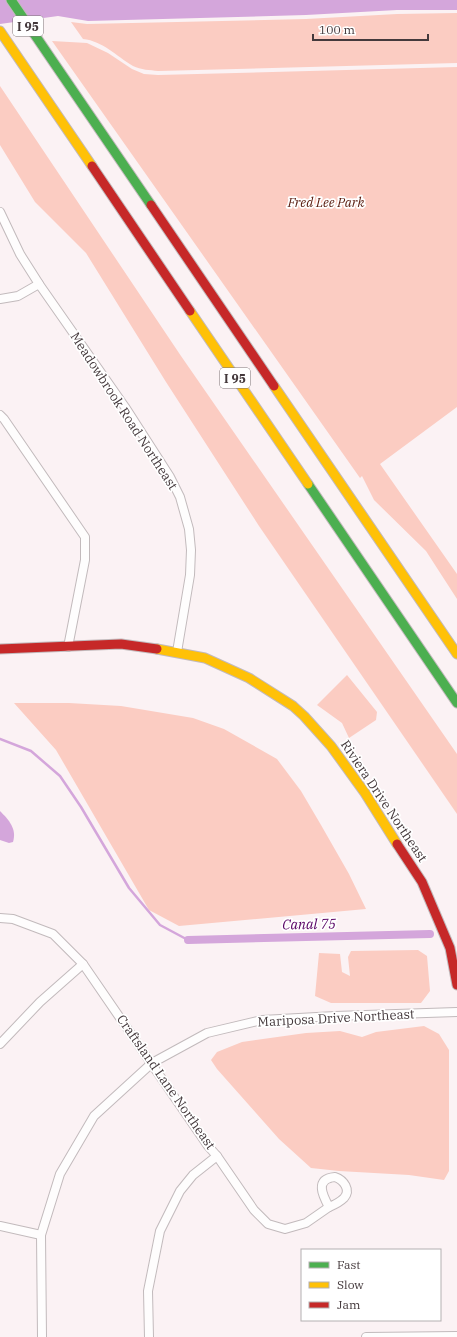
<svg xmlns="http://www.w3.org/2000/svg" width="457" height="1337" font-family="'IBM Plex Serif',serif">
<rect width="100%" height="100%" fill="#fbf2f4"/>
<g fill="#fbccc2">
<path d="M457 13V63L158 71C150 70 141 70 133 66 116 56 103 41 83 39L71 22 87 24 306 19 397 14Z"/>
<polygon points="52,41 87,43 108,53 132,69 144,74 158,75 457,67 457,407 380,464 457,574 457,599 426,551 374,500 362,476 360,478"/>
<polygon points="0,86 181,356 457,754 457,814 259,526 166,382 86,253 35,202 0,145"/>
<polygon points="347,675 377,712 376,720 349,738 342,723 317,705"/>
<polygon points="14,703 69,703 121,706 193,718 224,729 277,759 301,791 321,825 349,874 366,909 179,926 149,910 56,750"/>
<polygon points="418,950 427,956 430,991 421,1003 331,1003 315,996 319,953 340,954 342,972 350,976 348,957 351,951"/>
<polygon points="424,1026 439,1034 449,1050 449,1171 444,1180 409,1175 339,1171 311,1168 279,1139 217,1069 211,1060 217,1052 242,1042 306,1033 340,1031 362,1037 376,1032"/>
</g>
<g fill="#d4a6db">
<polygon points="0,0 457,0 457,10 397,10 306,15 88,21 58,16 0,24"/>
<path d="M0 811C9 820 17 829 13 842L9 843 0 840Z"/>
</g>
<g fill="none" stroke-linecap="round" stroke-linejoin="round">
<polyline stroke="#d4a6db" stroke-width="2.5" points="0,739 31,751 60,776 81,807 129,888 160,925 188,940"/>
<polyline stroke="#d4a6db" stroke-width="8" points="188,940 430,934"/>
<g stroke="#c2babc" stroke-width="10">
<g id="street">
<polyline points="0,212 20,254 39,284 125,407 170,477 180,497 189,529 191,550 190,575 177,652"/>
<polyline points="0,299 18,296 39,284"/>
<polyline points="0,415 4,419 85,537 85,560 68,647"/>
<polyline points="0,918 13,919 53,934 83,964 208,1146 217,1156 254,1210 268,1224 285,1229 306,1223 329,1207"/>
<polyline points="0,1044 40,1002 83,964"/>
<path d="M335 1177C344 1180 351 1190 344 1198 340 1202 334 1205 329 1207 323 1196 314 1179 335 1177Z"/>
<polyline points="0,1226 41,1235"/>
<polyline points="42,1337 41,1235 60,1174 94,1116 152,1063 207,1033 262,1020 335,1016 457,1012"/>
<polyline points="149,1337 148,1291 160,1231 180,1191 193,1175 217,1156"/>
<polyline points="366,1337 457,1336"/>
</g>
</g>
<g stroke="#c2babc" stroke-width="11">
<g id="fast">
<polyline points="11,0 151,205"/>
<polyline points="308,484 457,703"/>
</g>
</g>
<g stroke="#c2babc" stroke-width="11">
<g id="slow">
<polyline points="0,31 92,166"/>
<polyline points="190,311 308,484"/>
<polyline points="274,386 457,654"/>
<polyline points="157,649 205,658 249,678 293,706 304,716 331,746 365,793 397,844"/>
</g>
</g>
<g stroke="#c2babc" stroke-width="11">
<g id="jam">
<polyline points="92,166 190,311"/>
<polyline points="151,205 274,386"/>
<polyline points="0,649 121,644 157,649"/>
<polyline points="397,844 422,882 450,948 457,985"/>
</g>
</g>
<use href="#street" stroke="#fefdfd" stroke-width="8"/>
<use href="#fast" stroke="#4caf50" stroke-width="9"/>
<use href="#slow" stroke="#ffc107" stroke-width="9"/>
<use href="#jam" stroke="#c62828" stroke-width="9"/>
</g>
<g text-anchor="middle" dominant-baseline="central" stroke-width="3.5" stroke-linejoin="round" paint-order="stroke">
<g fill="#fff" stroke="#7c7476" stroke-width="1">
<rect x="13" y="16" width="30" height="20" rx="3"/>
<rect x="220" y="368" width="30" height="20" rx="3"/>
</g>
<g font-size="12" font-weight="bold" fill="#44393c">
<text x="28" y="26">I 95</text>
<text x="235" y="378">I 95</text>
</g>
<g font-size="13" font-style="italic" fill="#57190c" stroke="#fff">
<text x="326" y="202">Fred Lee Park</text>
</g>
<g font-size="13" fill="#44393c" stroke="#fff">
<text transform="translate(124 411) rotate(57)">Meadowbrook Road Northeast</text>
<text transform="translate(384 801) rotate(56)">Riviera Drive Northeast</text>
<text transform="translate(336 1018) rotate(-3)">Mariposa Drive Northeast</text>
<text transform="translate(166 1082) rotate(55)">Craftsland Lane Northeast</text>
</g>
<g font-size="14" font-style="italic" fill="#580365" stroke="#fff">
<text transform="translate(309 924) rotate(-1)">Canal 75</text>
</g>
</g>
<rect x="301" y="1249" width="140" height="72" fill="#ffffff" stroke="#b4b0b1"/>
<rect x="309" y="1262" width="20" height="6" fill="#4caf50" stroke="#b4b0b1"/>
<text x="337" y="1269" font-size="12" fill="#44393c">Fast</text>
<rect x="309" y="1282" width="20" height="6" fill="#ffc107" stroke="#b4b0b1"/>
<text x="337" y="1289" font-size="12" fill="#44393c">Slow</text>
<rect x="309" y="1302" width="20" height="6" fill="#c62828" stroke="#b4b0b1"/>
<text x="337" y="1309" font-size="12" fill="#44393c">Jam</text>
<path d="M313 34v6h115v-6" fill="none" stroke="#44393c" stroke-width="2"/>
<text x="319" y="34" font-size="12" fill="#44393c" stroke="#ffffff" stroke-width="3" paint-order="stroke">100 m</text>
</svg>
